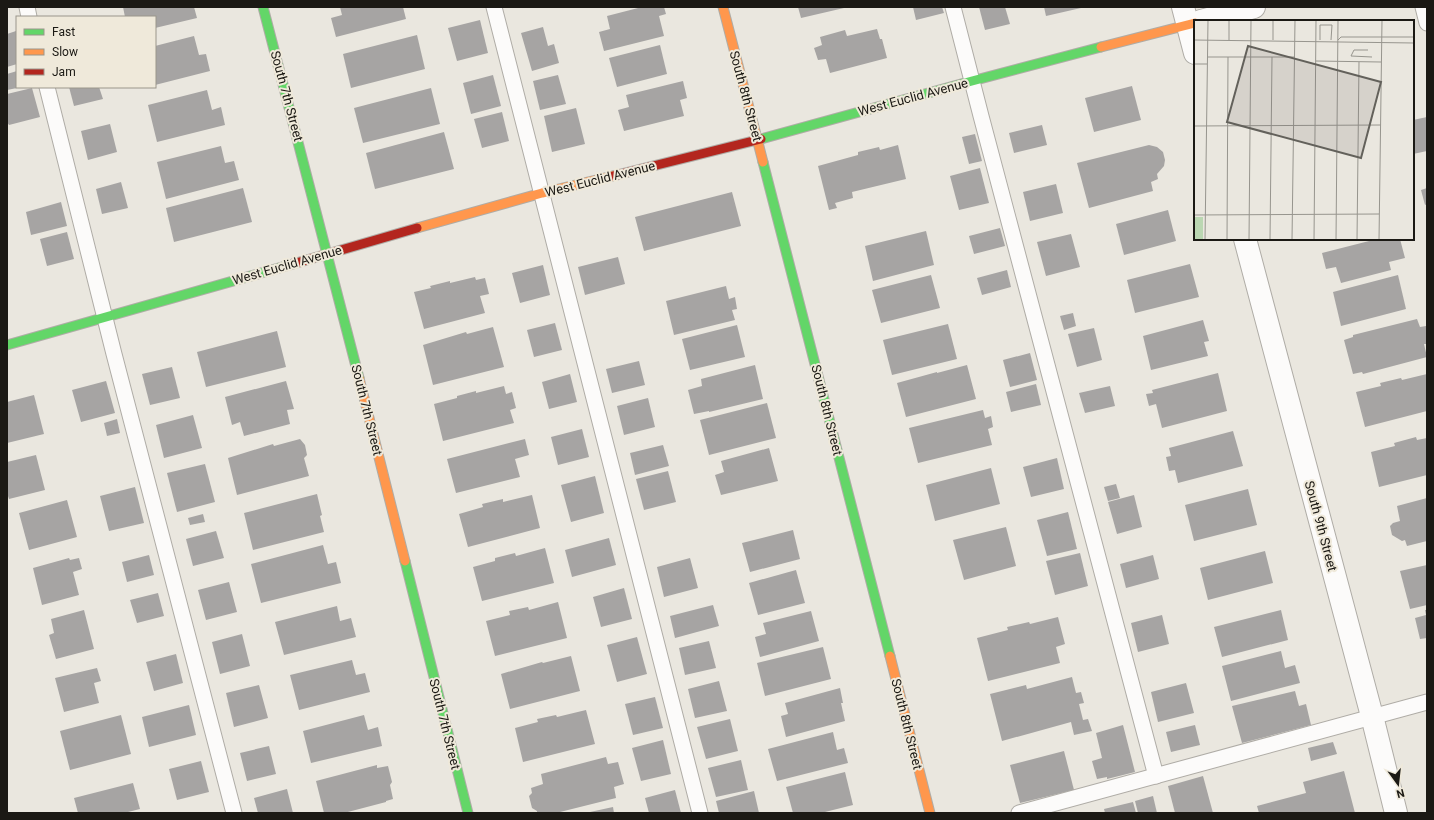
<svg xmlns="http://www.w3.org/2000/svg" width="1434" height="820" font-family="Roboto,sans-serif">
<rect width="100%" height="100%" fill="#eae7df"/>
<g fill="#a6a4a3">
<polygon points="123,7 194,7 197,18 155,28 155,17 125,17"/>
<polygon points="340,7 403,7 406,19 336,37 331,18 342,15"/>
<polygon points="642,7 664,7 666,14 659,16 664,36 604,51 599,32 610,29 607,16"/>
<polygon points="798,7 844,7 844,8 801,18"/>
<polygon points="913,7 942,7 944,13 916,20"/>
<polygon points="979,7 1005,7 1010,24 985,30"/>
<polygon points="1044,7 1081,7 1081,8 1046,16"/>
<polygon points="480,20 488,53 457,61 448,28"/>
<polygon points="543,27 548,46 554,44 559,63 532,71 521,33"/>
<polygon points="877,29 880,39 882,39 887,58 830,73 826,59 818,60 814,48 822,45 820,37 845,30 847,36"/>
<polygon points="16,31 17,64 7,67 7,34"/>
<polygon points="417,35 425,69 351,88 343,54"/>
<polygon points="194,36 199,55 206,54 210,71 155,85 155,46"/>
<polygon points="660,45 667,74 617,87 609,58"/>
<polygon points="17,71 17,88 7,90 7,74"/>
<polygon points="493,75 501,106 471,114 463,83"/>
<polygon points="558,75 566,104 540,110 533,81"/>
<polygon points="683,81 687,98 680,100 684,116 624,131 618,110 629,107 626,95"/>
<polygon points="1132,86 1141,120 1094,132 1085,98"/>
<polygon points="69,87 99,87 103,99 74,106"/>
<polygon points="32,88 40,117 9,125 7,122 7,94"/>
<polygon points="431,88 440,124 363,143 354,108"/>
<polygon points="207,90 212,110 221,107 225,125 157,142 148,105"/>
<polygon points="576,108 585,144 552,152 544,116"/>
<polygon points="502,112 509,141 482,148 474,119"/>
<polygon points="1427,117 1427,151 1413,154 1413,120"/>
<polygon points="110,124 117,152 88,160 81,131"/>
<polygon points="1042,125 1047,145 1014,153 1009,133"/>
<polygon points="444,132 454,169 375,189 366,153"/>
<polygon points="975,134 982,161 969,164 962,137"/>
<polygon points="898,145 906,179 852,192 853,198 835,203 837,208 829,210 818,166 858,155 858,152 879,147 880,150"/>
<polygon points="1149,145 1157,147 1163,152 1165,160 1164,166 1157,174 1158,179 1151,182 1153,191 1089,208 1077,163"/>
<polygon points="221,146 225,163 234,161 239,180 166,199 157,162"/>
<polygon points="980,168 989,203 959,210 950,176"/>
<polygon points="121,182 128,208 102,214 96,189"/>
<polygon points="1056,184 1063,213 1030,221 1023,192"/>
<polygon points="243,188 252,222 174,242 166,208"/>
<polygon points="1427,188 1427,204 1425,205 1421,190"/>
<polygon points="732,192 741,226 644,251 635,217"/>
<polygon points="61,202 67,226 31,235 26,212"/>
<polygon points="1168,210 1176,241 1124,255 1116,224"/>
<polygon points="1000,228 1005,246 974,254 969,236"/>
<polygon points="926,231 934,265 873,281 865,246"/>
<polygon points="67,232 74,259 47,266 40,239"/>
<polygon points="1071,234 1080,267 1046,276 1037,242"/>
<polygon points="1377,239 1383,239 1383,241 1389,239 1400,239 1405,258 1389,262 1391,270 1341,283 1336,267 1326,269 1322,253"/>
<polygon points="618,257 625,284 585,295 578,267"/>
<polygon points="1190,264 1199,297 1135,313 1127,280"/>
<polygon points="543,265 550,295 520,303 512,273"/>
<polygon points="1007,270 1011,287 982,295 977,278"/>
<polygon points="931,275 940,308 881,323 872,290"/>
<polygon points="1398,275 1406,309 1341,326 1333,292"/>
<polygon points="475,277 476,280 485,278 489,294 480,296 485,313 424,329 414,292 431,288 430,286 450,281 450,283"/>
<polygon points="726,286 729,299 735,297 737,309 732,310 735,320 674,335 666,301"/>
<polygon points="1073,313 1076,326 1064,330 1060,316"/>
<polygon points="1417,319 1420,327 1426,326 1427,330 1427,344 1424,344 1427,357 1363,374 1362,372 1353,374 1344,340 1353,337 1353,335"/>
<polygon points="1203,320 1209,341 1204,342 1208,356 1151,370 1143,336"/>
<polygon points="555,323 562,350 534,357 527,330"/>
<polygon points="948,324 957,359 892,375 883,340"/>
<polygon points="737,325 745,357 690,370 682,339"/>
<polygon points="493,327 504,367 433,385 423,345 466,332 467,334"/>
<polygon points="1094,328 1102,360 1077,367 1068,334"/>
<polygon points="277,331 286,367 206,387 197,352"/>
<polygon points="1030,353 1037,380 1010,387 1003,360"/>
<polygon points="639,361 645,385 612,393 606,369"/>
<polygon points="755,365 763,399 709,412 709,411 694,414 688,390 702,386 701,379"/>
<polygon points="967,365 976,399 906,417 897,383 937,372 937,373"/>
<polygon points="172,367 180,398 150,405 142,374"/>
<polygon points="1218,373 1227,411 1162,428 1156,404 1149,406 1146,394 1153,393 1152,390"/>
<polygon points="570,374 577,402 549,409 542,382"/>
<polygon points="1427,374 1427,411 1365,427 1356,392 1381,386 1380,383 1401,378 1402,380"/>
<polygon points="106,381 115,413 81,422 72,390"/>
<polygon points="286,381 294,409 287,410 290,424 244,436 240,422 232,425 225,397"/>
<polygon points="1036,384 1041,405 1011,412 1006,392"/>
<polygon points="504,386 506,394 512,392 516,408 510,410 514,423 443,441 434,404 457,398 457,396 476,391 476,393"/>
<polygon points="1110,386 1115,406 1085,413 1079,393"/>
<polygon points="34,395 44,434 7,443 7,402"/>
<polygon points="648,398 655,427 624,435 617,406"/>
<polygon points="767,403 776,438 709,455 700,420"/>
<polygon points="983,410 985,418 991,416 993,427 988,429 992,445 918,463 909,428"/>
<polygon points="193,415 202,448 164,458 156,425"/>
<polygon points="117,419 120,433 107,436 104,423"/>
<polygon points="582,429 589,457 558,465 551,437"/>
<polygon points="1233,431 1243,466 1178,483 1175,470 1169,471 1166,457 1171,456 1169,448"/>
<polygon points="1416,437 1417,440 1427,438 1427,475 1379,487 1371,452 1395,446 1394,443"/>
<polygon points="300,439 305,445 307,455 304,458 309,476 237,495 228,458 273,444 274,446"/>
<polygon points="525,439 529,455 515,459 520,477 456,493 447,459"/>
<polygon points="663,445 669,466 635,475 630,453"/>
<polygon points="769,448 778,481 721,495 715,475 724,472 721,461"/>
<polygon points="36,455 45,490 9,499 7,493 7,462"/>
<polygon points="1057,458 1064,489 1031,497 1023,467"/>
<polygon points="205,464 215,502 177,512 167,473"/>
<polygon points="991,468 1000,504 935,521 926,485"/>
<polygon points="668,471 676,502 644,510 636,479"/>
<polygon points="595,476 604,513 571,522 561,485"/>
<polygon points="1116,484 1120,498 1108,501 1104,487"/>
<polygon points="135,487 144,523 109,531 100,496"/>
<polygon points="1248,489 1257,525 1194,541 1185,505"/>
<polygon points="317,494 322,515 320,516 324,532 253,550 244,513"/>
<polygon points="532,495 540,528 468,547 459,514 483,507 482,504 503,499 503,502"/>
<polygon points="1134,495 1142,527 1117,534 1108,502"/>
<polygon points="1427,498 1427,541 1407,546 1405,540 1402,541 1392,535 1390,526 1393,523 1400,521 1397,506"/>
<polygon points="67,500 77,537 29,550 19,513"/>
<polygon points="1068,512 1077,549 1047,556 1037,520"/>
<polygon points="203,514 205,522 190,525 188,518"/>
<polygon points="1006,527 1016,566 964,580 953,540"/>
<polygon points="793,530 800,559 750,572 742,543"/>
<polygon points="216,531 224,558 193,566 186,539"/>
<polygon points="609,538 616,565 572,577 565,550"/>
<polygon points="323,545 328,564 336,562 341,583 261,603 251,564"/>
<polygon points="545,548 554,583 482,601 473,567 495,561 495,558 515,553 516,556"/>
<polygon points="1265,551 1273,583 1208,600 1200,568"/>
<polygon points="1080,553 1088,586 1055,595 1046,561"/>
<polygon points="149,555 154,575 127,582 122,562"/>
<polygon points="1153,555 1159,579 1126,588 1120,564"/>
<polygon points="69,558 70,560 79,558 82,569 73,572 79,595 42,605 33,568"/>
<polygon points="690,558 698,588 664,597 657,567"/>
<polygon points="1427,565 1427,605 1410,609 1400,571"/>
<polygon points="796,570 805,603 758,615 749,583"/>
<polygon points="229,582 237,612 206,620 198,590"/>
<polygon points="624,588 632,619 601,627 593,597"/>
<polygon points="158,593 164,616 137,623 130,600"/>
<polygon points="558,602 567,638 495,656 486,621 510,615 509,611 528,607 529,610"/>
<polygon points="713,605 719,626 675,638 670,616"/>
<polygon points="337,606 340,621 351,618 356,637 284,655 275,622"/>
<polygon points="84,610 94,649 56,659 49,635 54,633 51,619"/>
<polygon points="1281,610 1288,640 1222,657 1214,627"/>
<polygon points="1425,610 1427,610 1427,638 1420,639 1415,618 1426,615"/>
<polygon points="811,611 819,641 760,657 755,637 766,634 763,623"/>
<polygon points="1162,615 1169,644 1138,652 1131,623"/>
<polygon points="1058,617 1065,644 1056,647 1060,663 988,681 977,638 1008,630 1007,627 1029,622 1030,624"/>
<polygon points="242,634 250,666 220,674 212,642"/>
<polygon points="637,637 647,674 617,682 607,645"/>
<polygon points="709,641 716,668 685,675 679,648"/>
<polygon points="823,647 831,679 765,696 757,663"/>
<polygon points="1281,651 1285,668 1295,665 1300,683 1231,701 1222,666"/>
<polygon points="176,654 183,683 154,691 146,662"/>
<polygon points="571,656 580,691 510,709 501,674 542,662 543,663"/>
<polygon points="352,660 356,675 365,673 370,692 299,710 290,675"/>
<polygon points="97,668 101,681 94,683 99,703 64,712 55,678"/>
<polygon points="1072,677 1076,693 1081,692 1084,703 1079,704 1083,720 1088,719 1092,731 1074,735 1071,722 1002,741 990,694 1026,685 1027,689"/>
<polygon points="719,681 727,711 695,718 688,689"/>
<polygon points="1186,683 1194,713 1158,722 1151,692"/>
<polygon points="259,685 268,718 234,727 226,693"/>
<polygon points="840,688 843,703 841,703 845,721 786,737 781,716 788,714 785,703"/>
<polygon points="1295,691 1299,706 1306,704 1311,725 1242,743 1232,706"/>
<polygon points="655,697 663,728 633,735 625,704"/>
<polygon points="189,705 196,735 149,747 142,717"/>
<polygon points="586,710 595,744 523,762 515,728 538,722 537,719 556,715 557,717"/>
<polygon points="121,715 131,754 70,770 60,731"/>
<polygon points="364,715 368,730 378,727 382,746 311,763 303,731"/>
<polygon points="730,719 738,751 706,759 697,727"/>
<polygon points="1123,725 1135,772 1107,779 1107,777 1097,779 1092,761 1102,758 1096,733"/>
<polygon points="1195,725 1200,745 1171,752 1166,732"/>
<polygon points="833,732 837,750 844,748 848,763 777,781 768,749"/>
<polygon points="663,740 671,774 641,781 632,748"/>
<polygon points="1333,742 1337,754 1311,761 1308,748"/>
<polygon points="269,746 276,774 247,781 240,753"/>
<polygon points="1064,751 1074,790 1020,803 1010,765"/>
<polygon points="606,757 608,764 618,762 624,784 614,787 616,798 556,813 537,813 537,811 532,808 529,796 532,793 531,788 543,784 541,774"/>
<polygon points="741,760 748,790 716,797 708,768"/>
<polygon points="201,761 209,792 177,800 169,769"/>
<polygon points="377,765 377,768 388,766 392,782 390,785 393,799 386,801 386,802 344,813 324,813 316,781"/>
<polygon points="1344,771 1355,813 1259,813 1257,806 1306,793 1303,782"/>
<polygon points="845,772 853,805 821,813 793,813 786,787"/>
<polygon points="1203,776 1213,813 1175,813 1168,786"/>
<polygon points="133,783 140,809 124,813 78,813 74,798"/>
<polygon points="287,789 293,813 258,813 254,798"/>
<polygon points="675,790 681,813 649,813 645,798"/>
<polygon points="754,791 759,813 719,813 716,801"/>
<polygon points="1153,796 1157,813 1138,813 1135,801"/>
<polygon points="1133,802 1136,813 1105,813 1104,809"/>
<polygon points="613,807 614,813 590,813 590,812"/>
</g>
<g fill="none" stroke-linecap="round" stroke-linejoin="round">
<g stroke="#afaca6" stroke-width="17">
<g id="lane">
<polyline points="27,7 29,17"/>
<polyline points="494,7 700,813"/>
<polyline points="953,7 981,116 1156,776"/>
<polyline points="1423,7 1427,23"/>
<polyline points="47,87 114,354 234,813"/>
<polyline points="1019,813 1427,702"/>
</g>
</g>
<g stroke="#afaca6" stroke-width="24">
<g id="street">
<polyline points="1183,7 1195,53"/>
<polyline points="1201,21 1254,7"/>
<polyline points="1245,239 1372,716 1396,813"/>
</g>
</g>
<g stroke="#afaca6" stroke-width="11">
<g id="fast">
<polyline points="263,7 359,378"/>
<polyline points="761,139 972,81 1101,47"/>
<polyline points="763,162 890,656"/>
<polyline points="7,345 293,264"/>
<polyline points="405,561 468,813"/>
</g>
</g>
<g stroke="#afaca6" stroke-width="11">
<g id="slow">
<polyline points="723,7 763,162"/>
<polyline points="1101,47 1195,23"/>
<polyline points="417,228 542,193 613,176"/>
<polyline points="359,378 405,561"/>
<polyline points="890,656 930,813"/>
</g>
</g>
<g stroke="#afaca6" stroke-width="11">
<g id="jam">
<polyline points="613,176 761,139"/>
<polyline points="293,264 417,228"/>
</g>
</g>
<use href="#lane" stroke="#fcfbfa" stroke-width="15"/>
<use href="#street" stroke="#fcfbfa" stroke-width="22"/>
<use href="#fast" stroke="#63d668" stroke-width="9"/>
<use href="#slow" stroke="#ff974d" stroke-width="9"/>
<use href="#jam" stroke="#b3261e" stroke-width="9"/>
</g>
<g text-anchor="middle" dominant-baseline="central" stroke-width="4" stroke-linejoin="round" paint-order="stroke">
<g font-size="13" fill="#1b1914" stroke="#efe9da">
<text transform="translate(287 96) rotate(75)">South 7th Street</text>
<text transform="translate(746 96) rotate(75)">South 8th Street</text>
<text transform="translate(913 97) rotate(-15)">West Euclid Avenue</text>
<text transform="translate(600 179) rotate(-14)">West Euclid Avenue</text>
<text transform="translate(287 265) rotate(-16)">West Euclid Avenue</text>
<text transform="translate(367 410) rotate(76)">South 7th Street</text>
<text transform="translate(827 410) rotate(76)">South 8th Street</text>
<text transform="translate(1321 526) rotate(75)">South 9th Street</text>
<text transform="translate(445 724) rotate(76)">South 7th Street</text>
<text transform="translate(907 724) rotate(76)">South 8th Street</text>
</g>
</g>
<g transform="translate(1194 20)">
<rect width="220" height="220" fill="#eae7df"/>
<path d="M0 197H9V220H0Z" fill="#bbd7b2"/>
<path fill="none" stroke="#97958e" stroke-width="1" d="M0 20 220 23M35 20V0M79 20V0M126 20V5H138L137 20M144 20 147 17H220M174 30H160L157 36 178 37M13 37H100M122 41 187 42M0 44H13M0 106 187 105M0 195 185 194M11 220 14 0M33 220 34 37M55 220 57 0M76 220 78 37M98 220 101 0M120 220 122 0M142 220 144 0M163 220 165 42M185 220 188 0"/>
<path fill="#63615b" fill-opacity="0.15" stroke="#63615b" stroke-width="2" d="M54 26 187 62 167 138 33 102Z"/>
<rect width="220" height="220" fill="none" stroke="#1b1914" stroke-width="2"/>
</g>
<rect width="1434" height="820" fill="none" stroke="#1b1914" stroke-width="16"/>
<rect x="16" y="16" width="140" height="72" fill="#efe9da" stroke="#9a968b"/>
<rect x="24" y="29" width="20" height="6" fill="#63d668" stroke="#9a968b"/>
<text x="52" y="36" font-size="12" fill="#1b1914">Fast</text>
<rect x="24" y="49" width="20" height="6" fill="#ff974d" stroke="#9a968b"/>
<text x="52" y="56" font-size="12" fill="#1b1914">Slow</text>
<rect x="24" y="69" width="20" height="6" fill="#b3261e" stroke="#9a968b"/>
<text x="52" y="76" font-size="12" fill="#1b1914">Jam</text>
<g transform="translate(1398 784) rotate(165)" stroke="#efe9da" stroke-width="3" paint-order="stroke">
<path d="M0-3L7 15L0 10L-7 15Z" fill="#1b1914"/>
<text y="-6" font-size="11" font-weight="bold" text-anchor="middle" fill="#1b1914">N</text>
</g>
</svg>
